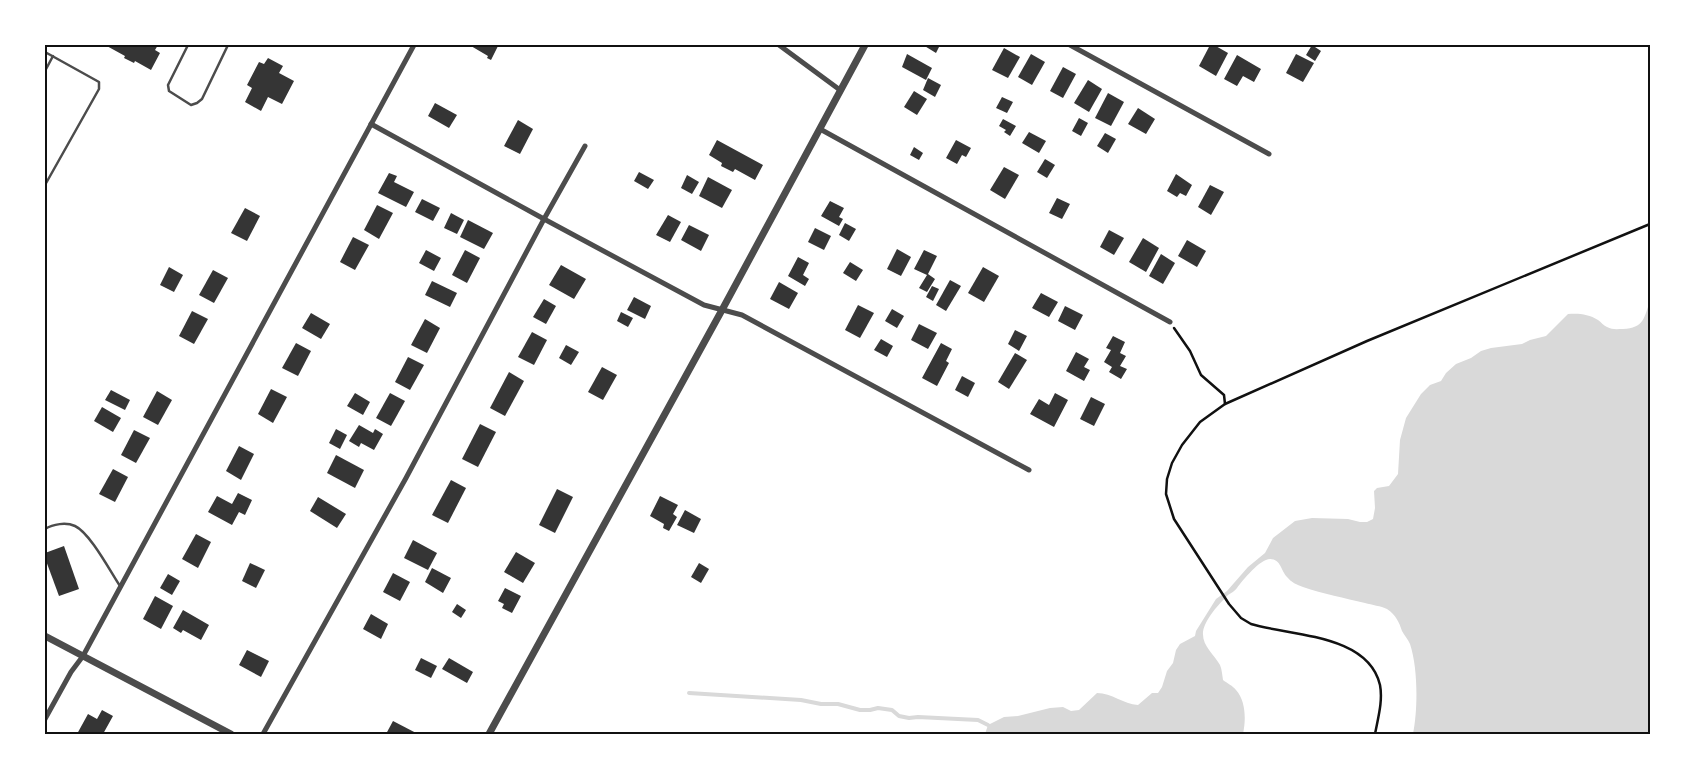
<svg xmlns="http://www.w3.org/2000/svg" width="1695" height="779" font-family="Karla,sans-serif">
<rect width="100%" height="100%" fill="#fff"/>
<path fill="#d9d9d9" d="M1650 301V734H1413C1418 709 1418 668 1410 644 1408 639 1404 635 1402 631 1399 622 1396 615 1387 609 1381 606 1372 605 1365 603 1345 598 1323 594 1303 587 1297 585 1291 582 1287 577 1281 571 1281 559 1270 559 1260 559 1243 580 1237 588 1235 591 1231 593 1228 595 1219 604 1205 619 1203 632 1202 646 1214 654 1220 665 1222 670 1222 674 1223 680 1227 683 1233 686 1236 690 1246 701 1246 720 1243 734H985L988 725 1004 717 1018 716 1050 708 1063 707 1071 711 1079 710 1097 693C1112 693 1123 704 1138 705L1152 693H1158L1162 687 1167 671 1173 663 1176 650 1180 644 1195 636 1196 631 1216 599 1227 591 1248 567 1265 553 1273 538 1295 521 1312 518 1348 519 1360 522H1367L1373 519 1375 508 1374 491 1377 488 1389 486 1398 474 1400 440 1406 418 1421 394 1430 385 1441 381 1446 373 1456 364 1471 358 1481 351 1491 348 1522 344 1530 340 1546 336 1568 314C1578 313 1589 314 1598 320 1601 322 1604 326 1607 327 1612 330 1618 329 1623 329 1644 328 1644 318 1650 301Z"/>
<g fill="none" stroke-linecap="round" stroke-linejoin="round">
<polyline stroke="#d9d9d9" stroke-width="4" points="689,693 801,700 821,704 838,704 860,710 870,710 878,708 892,710 899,716 909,718 918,717 978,720 988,725"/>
</g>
<g fill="#353535">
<polygon points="105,45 158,45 155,50 160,53 151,70 135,61 134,63 124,58 125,56"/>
<polygon points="472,45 496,45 498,46 491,60 487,58 488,56 471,46"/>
<polygon points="923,45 940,45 936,53"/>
<polygon points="1210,45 1214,45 1228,53 1216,76 1199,66"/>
<polygon points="1312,45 1321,51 1315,61 1306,55"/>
<polygon points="1004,48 1020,57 1008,78 992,70"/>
<polygon points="907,54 932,68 926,80 902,67"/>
<polygon points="1031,54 1045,62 1032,85 1018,77"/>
<polygon points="1296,54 1314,63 1303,82 1286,73"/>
<polygon points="1237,55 1261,69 1254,82 1243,76 1237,86 1224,79"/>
<polygon points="268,58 283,66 279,73 294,81 282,104 268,97 261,111 245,102 252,88 247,85 259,62 264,64"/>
<polygon points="1063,67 1076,74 1063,98 1050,91"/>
<polygon points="928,78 941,85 935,97 923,90"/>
<polygon points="1088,80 1102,89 1089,112 1074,103"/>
<polygon points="914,91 927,99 917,115 904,107"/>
<polygon points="1108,93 1124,102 1111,126 1095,118"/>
<polygon points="1002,97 1013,102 1007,113 996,108"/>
<polygon points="435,103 457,115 449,128 428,116"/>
<polygon points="1138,108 1155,119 1146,134 1128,124"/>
<polygon points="1079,118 1088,123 1081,136 1072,131"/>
<polygon points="1003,119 1016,126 1010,136 1004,132 1006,130 999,126"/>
<polygon points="518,120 533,129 520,154 504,146"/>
<polygon points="1029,132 1046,141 1039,153 1022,143"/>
<polygon points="1105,133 1116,139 1108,153 1097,146"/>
<polygon points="717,140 763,165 755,180 735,169 733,172 721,166 722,163 709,155"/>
<polygon points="956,140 971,148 966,157 962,155 957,164 946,158"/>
<polygon points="914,147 923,153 919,160 910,155"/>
<polygon points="1045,159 1055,165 1047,178 1037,172"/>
<polygon points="1004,167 1019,175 1005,199 990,190"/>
<polygon points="639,172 654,180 648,189 634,181"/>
<polygon points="389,173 397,176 394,182 414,192 406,207 378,193"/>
<polygon points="1176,174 1192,185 1186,196 1180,193 1177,197 1167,191"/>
<polygon points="687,175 699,182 692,194 681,188"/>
<polygon points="708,177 732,190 722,208 699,196"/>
<polygon points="1210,185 1224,192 1211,215 1198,207"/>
<polygon points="1057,198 1070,204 1062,219 1049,213"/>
<polygon points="422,199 440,208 433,221 415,212"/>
<polygon points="830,201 844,208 839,217 843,219 839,226 821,216"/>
<polygon points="377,205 393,213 379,239 364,230"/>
<polygon points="245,208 260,216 247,241 231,233"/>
<polygon points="451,213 464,220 457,234 444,228"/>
<polygon points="668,215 681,222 670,242 656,235"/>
<polygon points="468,220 493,233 484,249 460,237"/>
<polygon points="845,223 856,229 849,241 839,235"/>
<polygon points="689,225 709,235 701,251 681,240"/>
<polygon points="815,228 831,236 824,250 808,242"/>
<polygon points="1109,230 1124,238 1114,255 1100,247"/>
<polygon points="353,237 369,245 355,270 340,262"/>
<polygon points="1143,238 1159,248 1146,272 1129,262"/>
<polygon points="1187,240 1206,251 1197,267 1178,256"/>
<polygon points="897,249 911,257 901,276 887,269"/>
<polygon points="426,250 441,258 434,271 419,263"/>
<polygon points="465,250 480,258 467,283 452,275"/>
<polygon points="924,250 937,256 928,274 935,279 927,292 919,288 927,275 914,269"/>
<polygon points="1161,254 1175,263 1163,284 1149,276"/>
<polygon points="798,257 809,263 803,275 809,279 805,286 788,276"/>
<polygon points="850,262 863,270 856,281 843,273"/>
<polygon points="561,265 586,279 574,299 549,285"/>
<polygon points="169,267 183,275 174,292 160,285"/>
<polygon points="983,267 999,276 984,302 968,293"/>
<polygon points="213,270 228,278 214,303 199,295"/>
<polygon points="950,280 961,286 946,311 936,305"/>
<polygon points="432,281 457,293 450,307 425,295"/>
<polygon points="779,282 798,293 789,309 770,299"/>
<polygon points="932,286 939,289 933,301 926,297"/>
<polygon points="1041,293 1058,302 1049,317 1032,308"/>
<polygon points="634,297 651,306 645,319 627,310"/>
<polygon points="544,299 556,306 546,324 533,317"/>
<polygon points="858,305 874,313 860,338 845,330"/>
<polygon points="1065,306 1083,315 1075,330 1058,321"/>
<polygon points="892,309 904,316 897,328 885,321"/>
<polygon points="192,311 208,319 194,344 179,336"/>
<polygon points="621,312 633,318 628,327 617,321"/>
<polygon points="311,313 330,324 321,339 302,328"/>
<polygon points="425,319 440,328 427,353 411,345"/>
<polygon points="919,324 937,333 928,349 911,340"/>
<polygon points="1015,330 1027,336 1019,351 1008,344"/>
<polygon points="532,332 547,340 534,365 518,357"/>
<polygon points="1113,336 1125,342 1120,353 1126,356 1120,366 1127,369 1121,379 1109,372 1112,367 1104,362 1111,350 1106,348"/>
<polygon points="881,339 893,346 887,357 874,350"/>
<polygon points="296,343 311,351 298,376 282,368"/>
<polygon points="941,343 952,349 946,361 949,363 937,386 922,378"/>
<polygon points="566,345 579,352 571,365 559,358"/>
<polygon points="1076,352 1089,359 1084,367 1090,370 1084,381 1066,371"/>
<polygon points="1015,353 1027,360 1009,389 998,382"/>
<polygon points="408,357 424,365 410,390 395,382"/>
<polygon points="602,367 617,375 603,400 588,392"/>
<polygon points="509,372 524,381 505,416 490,408"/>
<polygon points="962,376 975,383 968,397 955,390"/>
<polygon points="271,389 287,397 273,423 258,414"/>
<polygon points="111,390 130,400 125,410 105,400"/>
<polygon points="157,391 172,400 158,425 143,417"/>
<polygon points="355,393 370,402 363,415 347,406"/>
<polygon points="390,393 405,401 391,426 376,418"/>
<polygon points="1055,393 1068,400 1054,427 1030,414 1039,399 1049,405"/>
<polygon points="1091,397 1105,404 1094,426 1080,419"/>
<polygon points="102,407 121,418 113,432 94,421"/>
<polygon points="480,424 496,432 478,467 462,459"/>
<polygon points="359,425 373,433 375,429 383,434 374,450 361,443 359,447 349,441"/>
<polygon points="336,429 347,435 340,449 329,443"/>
<polygon points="134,430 150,438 136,463 121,455"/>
<polygon points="239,446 254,454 241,480 226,471"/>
<polygon points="336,455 364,470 355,488 327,473"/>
<polygon points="113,469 128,477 115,502 99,494"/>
<polygon points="451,480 466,488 448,523 432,515"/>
<polygon points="557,489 573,497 555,533 539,525"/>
<polygon points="238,493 252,500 245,515 239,512 232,525 208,512 217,496 232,504"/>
<polygon points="660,496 678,505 673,514 677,517 669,531 663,528 664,524 650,516"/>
<polygon points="318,497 346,514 337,528 310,511"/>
<polygon points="685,510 701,519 694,533 677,525"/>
<polygon points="196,534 211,542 198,568 182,559"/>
<polygon points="413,540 437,553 428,570 404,558"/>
<polygon points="64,546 79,589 59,596 45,558 45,553"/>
<polygon points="516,552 535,563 523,583 504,572"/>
<polygon points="250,563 265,570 256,588 242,581"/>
<polygon points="699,563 709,569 701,583 691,577"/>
<polygon points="432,568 451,578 443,593 425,582"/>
<polygon points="393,573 410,582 400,601 383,592"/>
<polygon points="168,574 180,581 172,595 160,588"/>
<polygon points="505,588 521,596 512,613 502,608 504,604 498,601"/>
<polygon points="155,596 173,606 161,629 143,619"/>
<polygon points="457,604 466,610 461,618 452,612"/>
<polygon points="183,610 209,625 201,640 183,630 181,633 173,628"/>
<polygon points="371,614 388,624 381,639 363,629"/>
<polygon points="247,650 269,661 261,677 239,665"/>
<polygon points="421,658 437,666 431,678 415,670"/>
<polygon points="449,658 473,672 467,683 442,669"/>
<polygon points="102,710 113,716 103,734 77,734 88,714 97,719"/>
<polygon points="393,721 418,734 386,734"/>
</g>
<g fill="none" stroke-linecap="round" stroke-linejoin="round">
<g stroke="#111" stroke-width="2.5">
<polyline points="1174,328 1190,351 1201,375 1224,395 1225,404"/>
<path d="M1375 734C1378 718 1383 701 1380 685 1368 634 1291 636 1251 624L1241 618 1229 604 1174 519 1166 494 1167 479 1172 463 1182 445 1200 422 1225 404 1367 341 1650 224"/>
</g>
<g stroke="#4c4c4c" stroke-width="2.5">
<polyline points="188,45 168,85 169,91 191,105 197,103 202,99 228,45"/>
<polyline points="45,52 99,82 99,89 45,185"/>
<polyline points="45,71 53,56"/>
<path d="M45 529C53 524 66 522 75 526 90 533 110 571 120 586"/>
</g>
<g stroke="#4c4c4c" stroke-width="5">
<polyline points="779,45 840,90"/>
<polyline points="1070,45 1269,154"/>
<polyline points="371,124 544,219 704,305 742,315 1029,470"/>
<polyline points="820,129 1170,322"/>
<polyline points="45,719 71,672 83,656 414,45"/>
<polyline points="263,734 406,478 544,219 585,146"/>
</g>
<g stroke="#4c4c4c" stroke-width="7">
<polyline points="45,636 231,734"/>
<polyline points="489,734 722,310 865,45"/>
</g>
</g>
<rect width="1695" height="779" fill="none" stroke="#ffffff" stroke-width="92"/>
<rect x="46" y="46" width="1603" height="687" fill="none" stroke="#111" stroke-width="2"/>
</svg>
